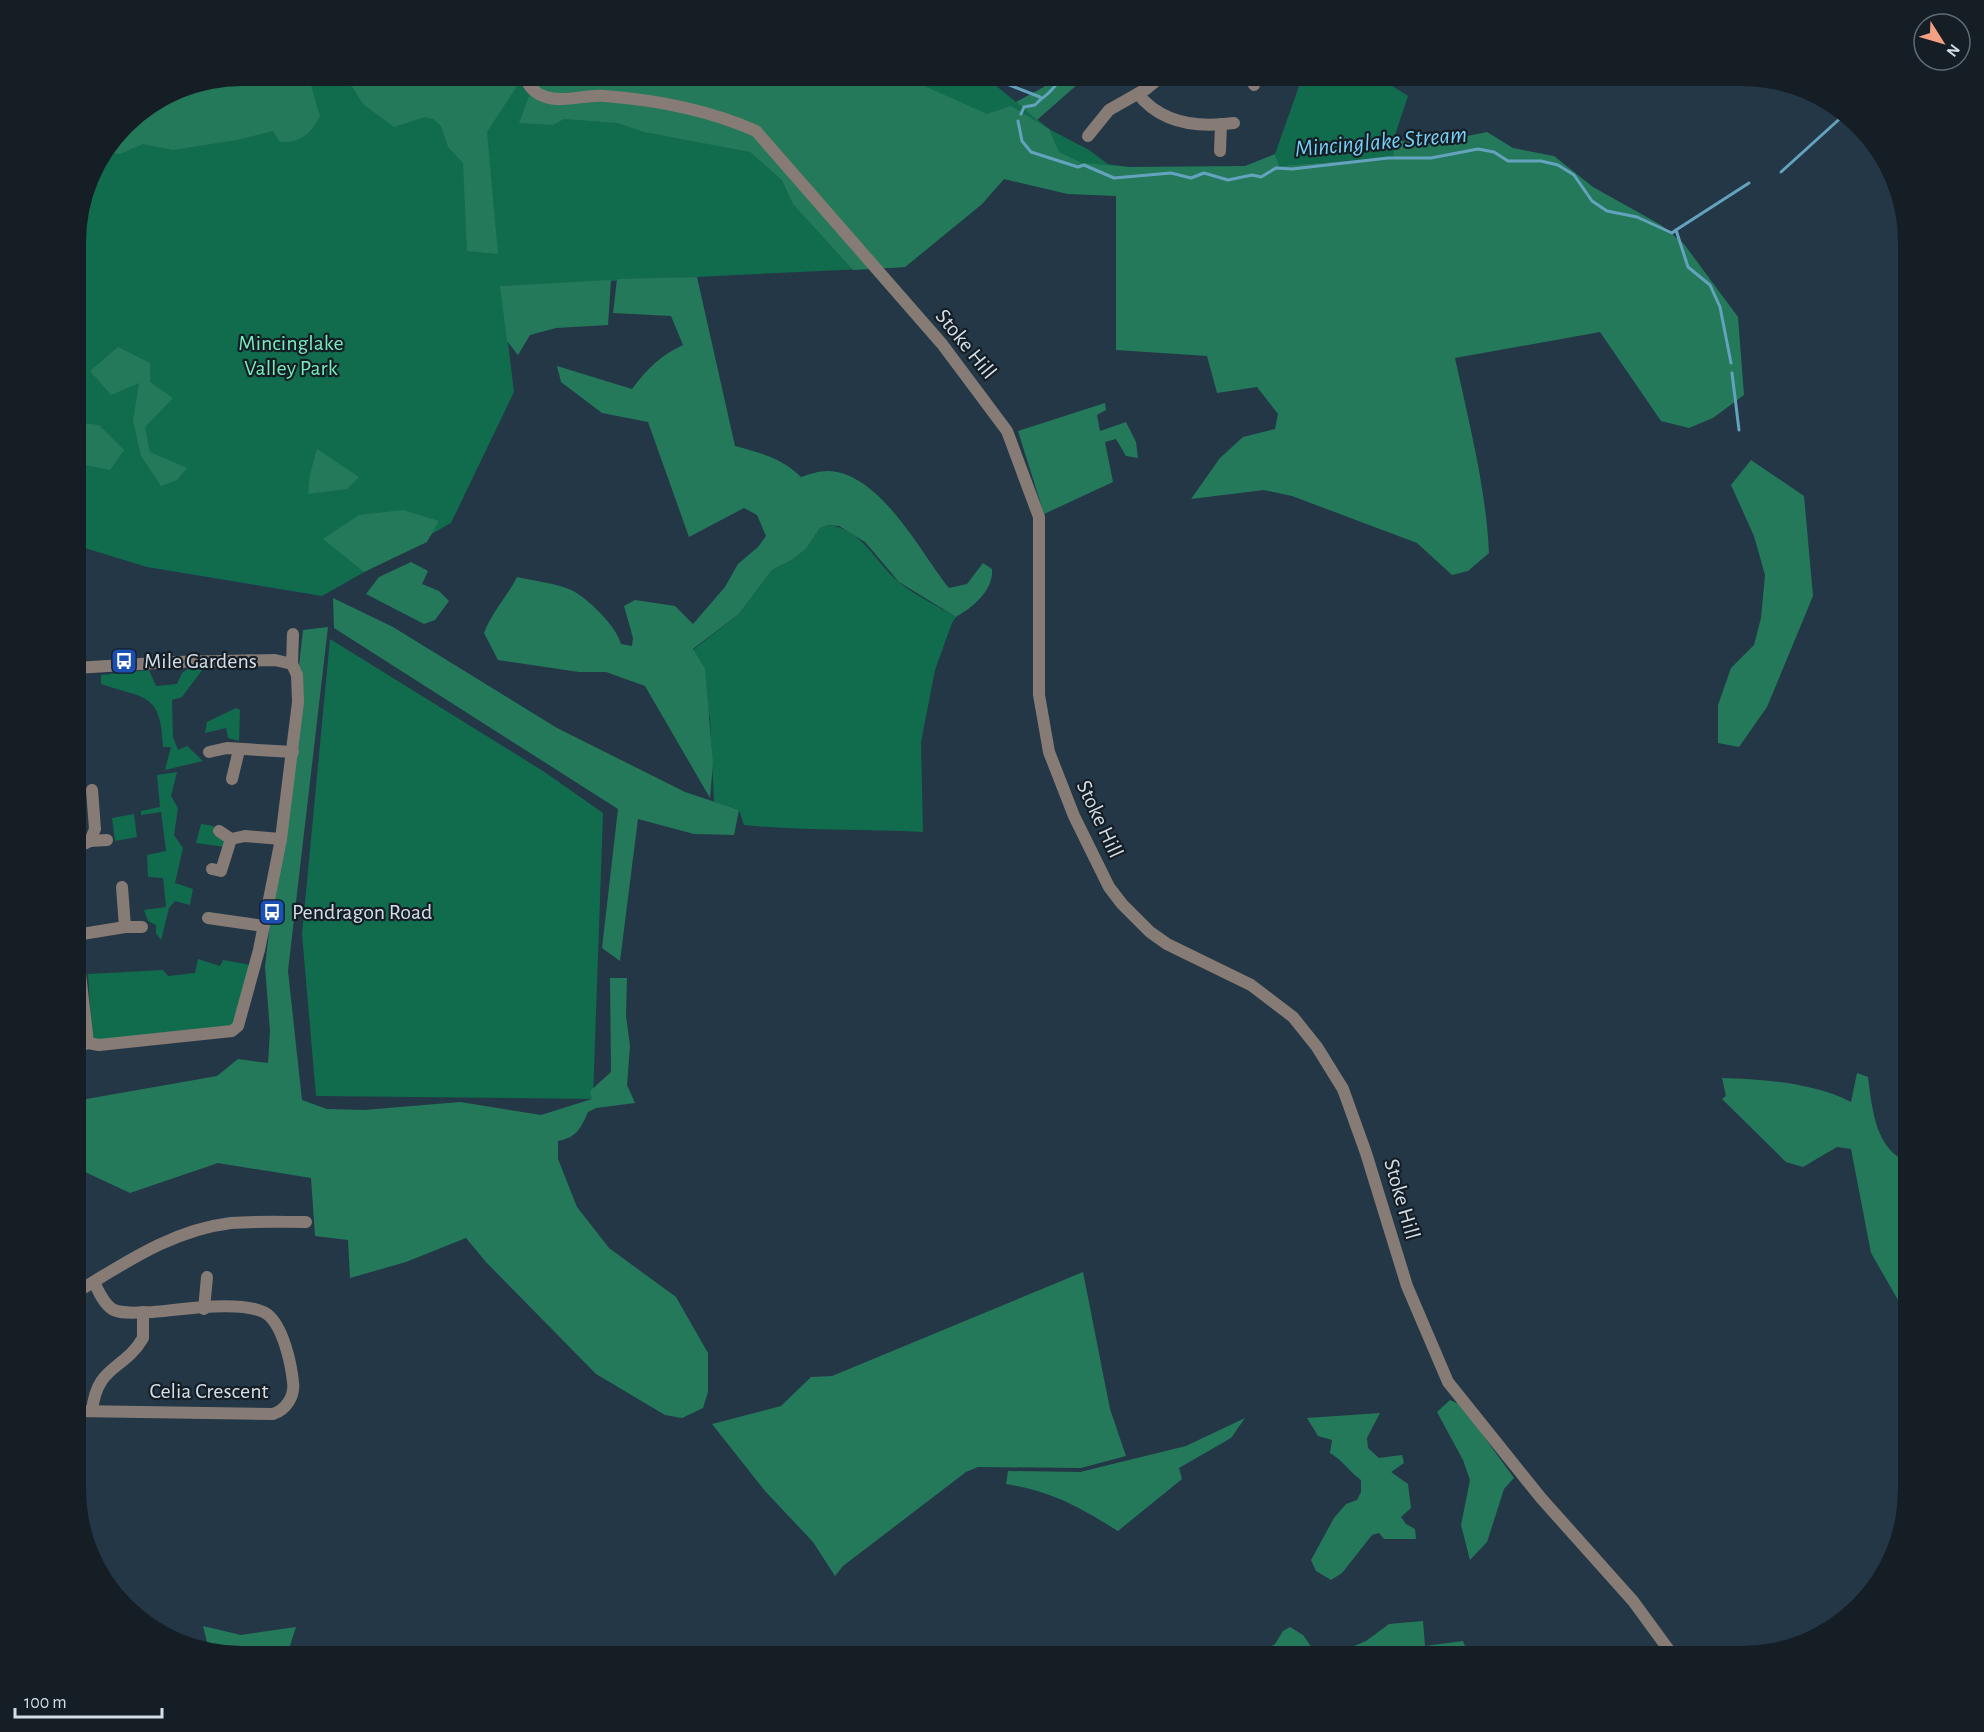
<svg xmlns="http://www.w3.org/2000/svg" width="1984" height="1732" font-family="'Alegreya Sans',sans-serif">
<rect width="100%" height="100%" fill="#243747"/>
<g fill="#116b4d">
<polygon points="242,75 515,75 519,83 522,75 983,75 1049,129 1089,150 1108,164 1129,167 1068,194 1004,179 982,204 905,267 501,286 514,392 451,523 322,596 147,567 75,545 75,230 92,168 131,117 178,88"/>
<polygon points="1303,75 1375,75 1408,96 1394,138 1393,157 1278,166 1275,154"/>
<path d="M828 525C863 529 875 563 900 583 916 596 938 606 956 617L952 623 935 670 921 742 923 832C863 829 804 831 744 825L739 810 714 802 710 718 693 650 739 614 772 570 792 560 806 549 820 528Z"/>
<polygon points="330,639 543,771 603,813 593,1099 316,1096 302,934"/>
<path d="M192 666 203 669 182 697 172 700 173 737 178 750 187 746 203 761 165 770 171 747H163C161 692 145 699 101 684V675L149 670 156 686 177 684 182 673Z"/>
<polygon points="236,708 240,710 239,741 228,738 226,728 205,733 207,722"/>
<polygon points="177,772 171,796 178,808 174,835 183,848 175,883 193,889 190,905 175,901 169,908 161,940 156,933 156,925 148,921 144,910 166,907 163,878 148,877 147,855 166,851 161,812 141,815 141,811 160,807 157,775"/>
<polygon points="134,814 137,837 115,841 112,818"/>
<polygon points="201,824 214,826 213,834 224,841 225,847 196,843"/>
<polygon points="198,959 220,966 223,960 251,965 237,1025 92,1042 88,974 163,970 168,976 195,973"/>
</g>
<g fill="#24795a">
<path d="M242 75H308L320 116C311 134 300 143 280 142L273 131 237 140 173 150 143 144 120 154 104 152 131 117 178 88Z"/>
<polygon points="345,75 520,75 519,83 487,132 498,254 467,251 463,163 448,147 441,126 433,119 425,117 394,127 363,104"/>
<path d="M537 75H900L987 114 1011 106 1049 129 1059 152 1082 163 1129 167 1245 166 1275 154 1279 166 1393 157 1394 139 1422 145 1487 132 1513 148 1554 156 1593 187 1661 225 1684 244 1738 317 1744 395 1713 418 1689 428 1661 421 1600 332 1455 358C1469 423 1486 487 1489 553L1468 571 1452 575 1417 543 1292 496 1264 490 1191 499 1220 458 1243 437 1275 429 1278 414 1257 387 1217 393 1207 356 1116 350V196L1068 194 1004 179 982 204 905 267 853 270 793 204 782 180 750 152 644 132 618 123 564 119 553 125 519 123Z"/>
<polygon points="1053,75 1088,75 1037,120 1016,102 1044,87"/>
<path d="M697 277 735 446C761 453 781 458 801 477 813 473 824 469 837 472 885 482 921 553 949 588L967 584 983 563 992 569C994 590 973 607 956 617L899 582 865 542 839 526 828 525 820 528 806 549 792 560 772 570 739 614 693 649 705 669 713 763 710 798 645 686 606 672H579L498 660 484 633C492 612 507 597 517 577 534 581 555 583 571 590 587 597 617 627 621 644L632 646 633 638 624 606 635 600 675 606 693 624 725 587 738 564 758 547 766 536 757 515 744 508 689 537 648 422 602 413 561 382 557 366 632 389C647 369 661 355 683 345L671 316 613 313 617 279Z"/>
<polygon points="611,280 608,325 556,328 530,335 518,355 507,341 500,286"/>
<polygon points="118,347 150,363 150,382 173,398 145,427 150,452 187,468 177,480 161,486 141,456 133,421 139,383 111,395 90,371"/>
<polygon points="1105,403 1106,410 1097,415 1100,431 1126,422 1136,442 1138,458 1126,456 1116,439 1105,442 1113,482 1044,514 1018,431"/>
<polygon points="75,422 99,425 124,450 110,470 75,463"/>
<polygon points="317,449 359,477 347,489 308,494 310,474"/>
<polygon points="1751,460 1804,496 1813,596 1767,707 1739,747 1718,743 1718,705 1731,668 1754,645 1761,618 1765,575 1754,536 1731,485"/>
<polygon points="403,510 439,521 427,542 364,572 323,539 359,515"/>
<polygon points="411,562 428,571 422,584 439,591 449,601 435,620 424,624 366,594 379,577"/>
<polygon points="333,598 393,627 557,728 685,792 739,810 734,835 694,834 638,819 620,961 602,948 618,809 334,628"/>
<path d="M328 627 288 971 302 1100 327 1109 364 1110 460 1102 541 1115 592 1099 590 1091 611 1072 610 978H627L626 1016 630 1046 627 1085 635 1103 596 1108 588 1112C581 1128 576 1138 558 1141V1159L577 1207 609 1248 676 1297 708 1353V1392L703 1408 682 1418 665 1415 596 1374 486 1262 466 1238 406 1262 350 1278 348 1240 315 1236 311 1178 218 1163 130 1193 85 1172 75 1173V1101L217 1076 238 1059 268 1063 270 1031 265 967 303 630Z"/>
<path d="M1857 1073 1868 1077C1872 1107 1875 1151 1909 1162V1319L1871 1253 1851 1149 1837 1147 1803 1167 1786 1162 1722 1099 1726 1096 1722 1078C1763 1079 1814 1083 1851 1102Z"/>
<polygon points="1083,1272 1110,1409 1126,1456 1081,1468 978,1467 966,1472 843,1566 835,1576 813,1542 765,1491 712,1424 781,1406 811,1377 832,1376"/>
<polygon points="1450,1400 1461,1405 1514,1478 1504,1489 1487,1542 1470,1560 1461,1525 1470,1480 1463,1460 1437,1412"/>
<path d="M1380 1413 1367 1438 1368 1448 1379 1458 1402 1455 1404 1463 1391 1472 1408 1484 1411 1508 1401 1517 1406 1524 1415 1529 1416 1539H1384L1379 1533 1372 1535 1342 1573 1331 1580 1316 1571 1311 1560 1334 1518 1346 1504 1357 1500 1361 1492V1480C1349 1472 1344 1461 1330 1453L1332 1440 1318 1436 1307 1418Z"/>
<path d="M1245 1418 1231 1438 1179 1468 1182 1479 1118 1531C1077 1506 1053 1492 1006 1484L1008 1471 1080 1472 1186 1446Z"/>
<polygon points="1423,1621 1425,1646 1463,1641 1469,1657 1253,1657 1275,1644 1283,1631 1290,1627 1303,1635 1312,1648 1338,1653 1366,1641 1389,1624"/>
<polygon points="203,1626 241,1635 296,1627 287,1655 283,1657 241,1657 201,1649 208,1646"/>
</g>
<g fill="none" stroke-linecap="round" stroke-linejoin="round">
<g stroke="#64a3be" stroke-width="3">
<polyline points="984,75 1040,97 1041,99 1035,105 1024,107 1021,114"/>
<path d="M1041 99C1055 90 1055 83 1065 75"/>
<polyline points="1018,121 1022,141 1031,152 1078,167 1084,165 1114,178 1171,173 1191,178 1204,173 1228,180 1252,175 1261,177 1276,168 1292,169 1388,158 1431,158 1478,149 1494,152 1508,161 1541,161 1558,165 1574,175 1592,201 1607,211 1637,217 1672,233 1676,230 1688,267 1710,285 1720,307 1731,363"/>
<polyline points="1781,172 1845,114"/>
<polyline points="1676,230 1749,183"/>
<polyline points="1732,373 1739,430"/>
<polyline points="240,1657 246,1654"/>
</g>
<g stroke="#877b75" stroke-width="12">
<polyline points="1254,85 1257,75"/>
<path d="M1138 94C1161 123 1198 128 1234 123"/>
<polyline points="1088,136 1109,110 1146,89 1163,75"/>
<polyline points="1220,151 1221,124"/>
<polyline points="75,668 173,662 275,660 292,664"/>
<polyline points="209,752 227,748 293,752"/>
<polyline points="232,779 239,750"/>
<polyline points="219,831 231,839 245,836 281,839"/>
<polyline points="90,841 95,829 92,790"/>
<polyline points="75,848 90,841 107,840"/>
<polyline points="212,869 221,871 231,839"/>
<polyline points="122,887 125,927"/>
<polyline points="208,918 264,926"/>
<polyline points="75,930 88,1043"/>
<polyline points="76,935 125,927 142,927"/>
<polyline points="75,1048 88,1043 99,1045 232,1031 238,1026 259,950 281,839 298,702 297,675 292,664 293,634"/>
<path d="M75 1293C125 1263 172 1230 231 1223 256 1221 281 1222 306 1222"/>
<polyline points="204,1309 207,1277"/>
<path d="M75 1411 273 1414C286 1410 295 1396 293 1382 291 1363 283 1326 267 1314 244 1299 180 1310 153 1312 141 1312 122 1315 112 1309 103 1303 98 1290 94 1282"/>
<path d="M92 1411C97 1364 124 1371 143 1338V1312"/>
</g>
<path stroke="#877b75" stroke-width="12" d="M526 75C526 86 536 94 546 97 563 103 587 94 605 96 656 100 709 110 756 131L942 344 1007 431 1039 517V695L1049 752 1074 816 1109 887 1122 904 1150 932 1167 944 1251 985 1293 1017 1317 1047 1343 1089 1366 1153 1407 1286 1448 1382 1541 1498 1633 1601 1674 1657"/>
</g>
<defs>
<g id="bus-square" transform="scale(1.35)"><rect x="-9" y="-9" width="18" height="18" rx="4" fill="#1a4fb4" stroke="#151e25"/><path d="M-5-6H5V4H4V6H2V4H-2V6H-4V4H-5ZM-3.5-4V0h7V-4ZM-3.5 1.2v1.5H-2V1.2ZM2 1.2v1.5H3.5V1.2Z" fill="#fff"/></g>
</defs>
<g fill-rule="evenodd">
<use href="#bus-square" x="124" y="661"/>
<use href="#bus-square" x="272" y="912"/>
</g>
<g text-anchor="middle" dominant-baseline="central" stroke-width="4.5" stroke-linejoin="round" paint-order="stroke">
<g font-size="22" fill="#79ebbb" stroke="#151e25">
<text x="291" y="343">Mincinglake<tspan x="291" dy="25">Valley Park</tspan></text>
</g>
<g font-size="22" fill="#d3dee8" stroke="#151e25">
<text transform="translate(966 344) rotate(51)">Stoke Hill</text>
<text transform="translate(1100 819) rotate(65)">Stoke Hill</text>
<text transform="translate(1402 1199) rotate(74)">Stoke Hill</text>
<text x="209" y="1391">Celia Crescent</text>
</g>
<g font-size="22" fill="#d3dee8" stroke="#151e25" text-anchor="start">
<text x="144" y="661">Mile Gardens</text>
<text x="292" y="912">Pendragon Road</text>
</g>
<g font-size="24" font-style="italic" fill="#77d0f6" stroke="#151e25">
<text transform="translate(1381 142) rotate(-5)">Mincinglake Stream</text>
</g>
</g>
<path d="M0 0H1984V1732H0ZM242 86H1742A156 156 0 0 1 1898 242V1490A156 156 0 0 1 1742 1646H242A156 156 0 0 1 86 1490V242A156 156 0 0 1 242 86Z" fill="#151e25" fill-rule="evenodd"/>
<g transform="translate(1942 42) rotate(127)"><circle r="28" fill="#151e25" stroke="#616b73" stroke-width="1.5"/>
<path d="M0-4.5L10 22L0 15L-10 22Z" fill="#f39f82"/>
<text y="-9" font-size="16" font-weight="bold" text-anchor="middle" fill="#d3dee8">N</text>
</g>
<path d="M15 1708v9h147v-9" fill="none" stroke="#d3dee8" stroke-width="3"/>
<text x="24" y="1708" font-size="18" fill="#d3dee8" stroke="#151e25" stroke-width="4.5" paint-order="stroke">100 m</text>
</svg>
